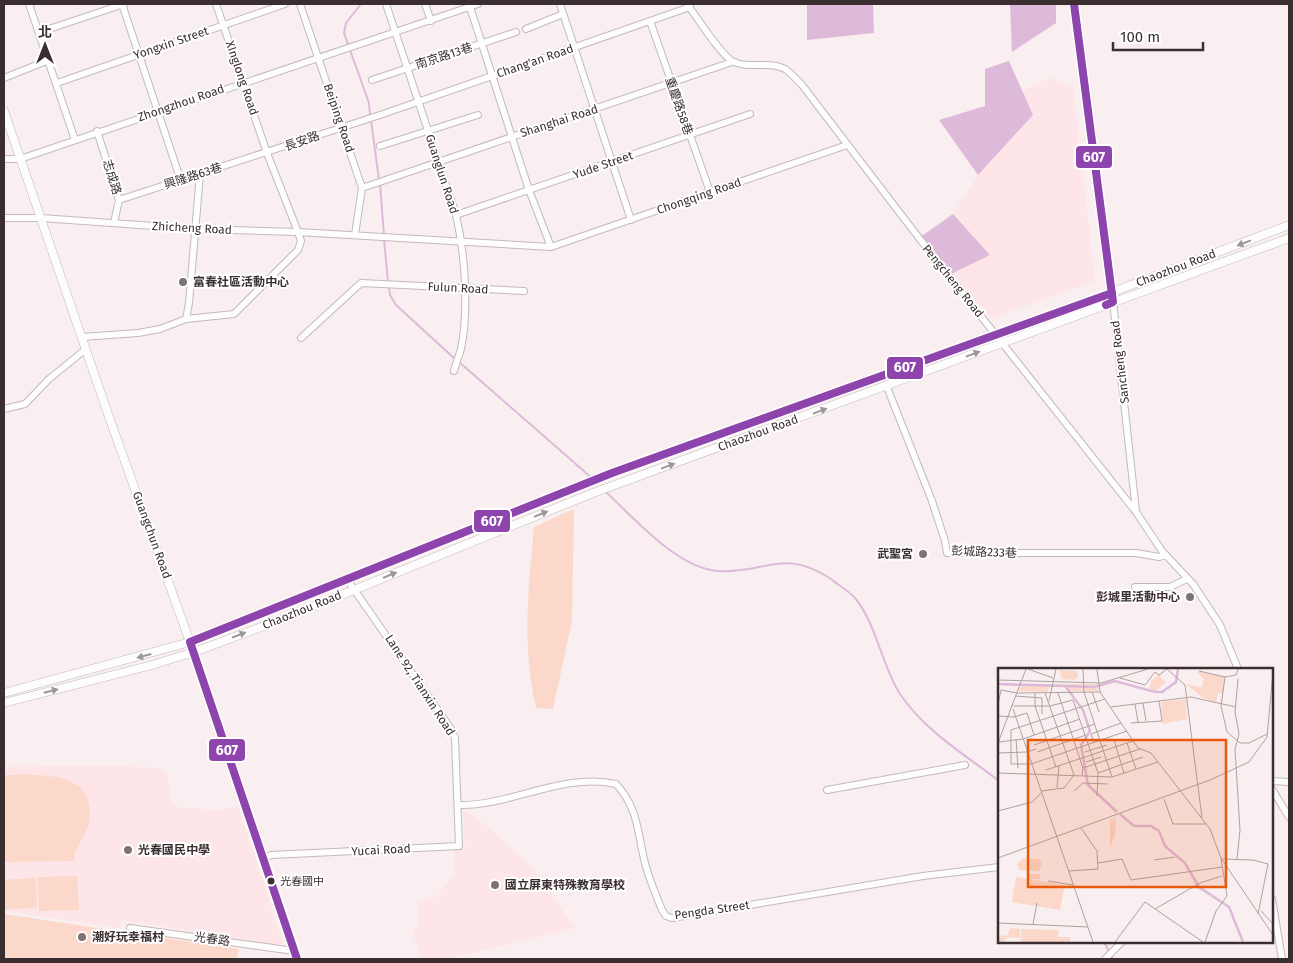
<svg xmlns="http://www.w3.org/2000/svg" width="1293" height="963" font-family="'Fira Sans','Noto Sans TC',sans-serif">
<rect width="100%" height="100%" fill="#faeff0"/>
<g fill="#fde5e8">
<polygon points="1050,78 1073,87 1095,281 992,318 949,275 990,255 953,214 978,175 1033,115 1022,91"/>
<polygon points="117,766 159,768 168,774 170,798 176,807 217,810 238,807 283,943 274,945 121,920 120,928 4,911 4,767"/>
<polygon points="463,811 475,816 531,866 575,928 449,959 421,959 412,930 419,926 417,902 436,897 455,873 454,850 465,849"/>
</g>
<g fill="#fbd8c9">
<path d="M574 509 572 621 553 709 536 708C522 643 528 592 534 527Z"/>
<path d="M4 775C37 775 98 769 89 822 86 837 74 846 74 861L4 862Z"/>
<polygon points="77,876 79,910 39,911 38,877"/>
<polygon points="36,878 37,908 4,909 4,880"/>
<polygon points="4,914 239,949 237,959 4,959"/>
</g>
<g fill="#ddb9da">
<polygon points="807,4 873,4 874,33 807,40"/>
<polygon points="1010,4 1056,4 1056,23 1012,52"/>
<polygon points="1009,61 1033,115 978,175 939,120 985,106 985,69"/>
<polygon points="953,214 990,255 949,275 919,238"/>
</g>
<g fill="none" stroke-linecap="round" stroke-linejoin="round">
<g stroke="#ddb9da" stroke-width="2">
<polyline points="361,4 346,23 344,33 369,103 370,115"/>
<polyline points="371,120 379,180"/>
<polyline points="380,184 384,235"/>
<polyline points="384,239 388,282"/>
<polyline points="389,287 390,295 396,305 455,359"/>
<polyline points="459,362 593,479"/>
<path d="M605 491C634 518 677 568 718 571 766 574 783 547 831 579 838 585 849 591 855 598 877 625 881 664 900 694 925 731 964 754 999 781"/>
<polyline points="1104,942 1113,959"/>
</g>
<g stroke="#c4b9ba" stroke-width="8">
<g id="minor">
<polyline points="29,4 75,140"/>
<polyline points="122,4 181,181"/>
<polyline points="300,4 362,188 355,235"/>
<path d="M386 4 456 215C465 253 469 310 461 349 459 356 456 363 454 371"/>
<polyline points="425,4 431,21"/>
<polyline points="469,4 529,190 551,247"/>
<polyline points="560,4 631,220"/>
<path d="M687 4C697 17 720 54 732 61 748 70 769 60 785 69 791 73 797 80 802 85L919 238 1136 512 1162 551 1193 584 1220 625 1238 669"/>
<polyline points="1074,4 1112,293 1136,511"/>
<polyline points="650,21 710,192"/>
<polyline points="526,29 563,14"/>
<polyline points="40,32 124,4"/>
<polyline points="4,78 49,60"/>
<polyline points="372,80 516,32"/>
<polyline points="57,83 285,4"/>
<polyline points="97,131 119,200 114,223"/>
<polyline points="380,146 478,115"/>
<polyline points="4,159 20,159 478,4"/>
<polyline points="362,188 732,62"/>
<polyline points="119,200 380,115 690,7"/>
<polyline points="456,215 750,114"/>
<polyline points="4,218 41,218 196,229 298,232 551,247 847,145"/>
<polyline points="186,319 189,303 200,174"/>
<polyline points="82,337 138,333 160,329 186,319 234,314 298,250 301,241 298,232 267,153 216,4"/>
<polyline points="301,338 361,283 524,291"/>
<polyline points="887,387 932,501 945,541 947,553 1136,553 1159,557 1166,555"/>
<polyline points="4,409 25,404 49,379 86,349"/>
<polyline points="1135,587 1170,587 1187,579"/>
<polyline points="1272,781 1289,782"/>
<polyline points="1272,789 1289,817"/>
<polyline points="827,790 965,765"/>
<path d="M459 805C512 806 563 772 616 784 639 809 637 832 645 863 649 879 656 895 662 910L666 916 672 918 923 876 999 867"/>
<polyline points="263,859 271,855 459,846 455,738 451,729 346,578"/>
<polyline points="1272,899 1282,959"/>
<polyline points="130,928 294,951"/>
<polyline points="1105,959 1122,942"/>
</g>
</g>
<g stroke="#c4b9ba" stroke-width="9">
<g id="major">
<polyline points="4,111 109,417 190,642 297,959"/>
<polyline points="4,693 190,642 612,473 997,336 1289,225"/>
<polyline points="4,703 152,665 194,652 280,620 593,493 1289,238"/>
</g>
</g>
<use href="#minor" stroke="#fefdfd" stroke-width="6"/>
<use href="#major" stroke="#fefdfd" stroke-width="8"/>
<g stroke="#fff" stroke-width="11">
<g id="bus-1">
<polyline points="1074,4 1113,302 1106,305"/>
<polyline points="297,959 190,642 612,473 1112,293"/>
</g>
</g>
<use href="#bus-1" stroke="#8e44ad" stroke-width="8"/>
</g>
<defs><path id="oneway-solid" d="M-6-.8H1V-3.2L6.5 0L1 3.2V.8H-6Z" transform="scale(1.25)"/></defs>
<g fill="#9c9696">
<use href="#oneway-solid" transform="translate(1244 243) rotate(159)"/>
<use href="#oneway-solid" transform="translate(973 354) rotate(-20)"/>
<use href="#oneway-solid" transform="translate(820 411) rotate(-20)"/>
<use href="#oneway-solid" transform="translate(668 466) rotate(-20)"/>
<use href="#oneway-solid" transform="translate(541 514) rotate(-22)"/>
<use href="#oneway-solid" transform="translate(390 575) rotate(-22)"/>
<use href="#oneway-solid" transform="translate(239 635) rotate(-21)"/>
<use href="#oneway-solid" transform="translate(144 656) rotate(165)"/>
<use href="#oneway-solid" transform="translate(51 691) rotate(-14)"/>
</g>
<g fill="#7e7273" stroke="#fff" stroke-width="2">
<circle cx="183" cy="282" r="5"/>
<circle cx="923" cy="554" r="5"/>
<circle cx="1190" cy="597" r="5"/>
<circle cx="128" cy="850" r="5"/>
<circle cx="495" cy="885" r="5"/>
<circle cx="82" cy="937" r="5"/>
</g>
<circle fill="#3b2e30" stroke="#fff" stroke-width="2" cx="271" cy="881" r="4.5"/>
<g text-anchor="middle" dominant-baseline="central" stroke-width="4" stroke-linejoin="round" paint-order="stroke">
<g font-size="11" fill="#3b2e30" stroke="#fff" text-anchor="start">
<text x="280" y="881">光春國中</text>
</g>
<g font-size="12" fill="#3b2e30" stroke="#fff">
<text transform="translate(171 43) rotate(-19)">Yongxin Street</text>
<text transform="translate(444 56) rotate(-18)">南京路13巷</text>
<text transform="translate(535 61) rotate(-19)">Chang'an Road</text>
<text transform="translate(242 78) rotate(71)">XInglong Road</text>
<text transform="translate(181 103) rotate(-19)">Zhongzhou Road</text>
<text transform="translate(679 106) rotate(71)">重慶路58巷</text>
<text transform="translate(339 118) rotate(71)">Beiping Road</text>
<text transform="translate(559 121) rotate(-18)">Shanghai Road</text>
<text transform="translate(302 141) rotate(-19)">長安路</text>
<text transform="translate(603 165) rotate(-19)">Yude Street</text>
<text transform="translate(442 174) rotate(72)">Guanglun Road</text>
<text transform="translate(193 176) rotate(-18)">興隆路63巷</text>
<text transform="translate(112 177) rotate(73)">志成路</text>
<text transform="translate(699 196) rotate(-19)">Chongqing Road</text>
<text transform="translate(192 228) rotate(3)">Zhicheng Road</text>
<text transform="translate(1176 268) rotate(-21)">Chaozhou Road</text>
<text transform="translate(953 281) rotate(51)">Pengcheng Road</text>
<text transform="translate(458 288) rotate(3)">Fulun Road</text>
<text transform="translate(1120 362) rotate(-97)">Sancheng Road</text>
<text transform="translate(758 433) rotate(-20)">Chaozhou Road</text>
<text transform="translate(152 535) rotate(70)">Guangchun Road</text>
<text transform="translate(984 552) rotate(2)">彭城路233巷</text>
<text transform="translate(302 610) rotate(-22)">Chaozhou Road</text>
<text transform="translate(420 685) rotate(57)">Lane 92, Tianxin Road</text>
<text transform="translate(381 850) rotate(-3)">Yucai Road</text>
<text transform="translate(712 910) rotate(-8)">Pengda Street</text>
<text transform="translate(212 939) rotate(8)">光春路</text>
</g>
<g font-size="12" font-weight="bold" fill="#3b2e30" stroke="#fff" text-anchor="start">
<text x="193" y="282">富春社區活動中心</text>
<text x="913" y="554" text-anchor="end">武聖宮</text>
<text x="1180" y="597" text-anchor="end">彭城里活動中心</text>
<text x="138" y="850">光春國民中學</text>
<text x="505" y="885">國立屏東特殊教育學校</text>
<text x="92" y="937">潮好玩幸福村</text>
</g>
</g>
<g transform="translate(998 668)">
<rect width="275" height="275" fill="#faeff0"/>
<path d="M203 1 202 3 227 9 225 25H220L218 34 205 30 188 16 204 19 206 11 199 5ZM61 2 80 3V9L76 12 64 11ZM161 6 165 13H169L158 23 151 21 153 13ZM24 16H52L50 24 21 23ZM55 16H100V23H72L66 18ZM188 31 189 51 164 56 163 34ZM118 150 117 167 112 180V152ZM25 190 41 191 44 196 41 203 21 202 19 196ZM30 206H42V211H31L67 217 62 242 14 234 18 209 30 211ZM12 260 22 261V270L9 269 6 274H0V267L9 268ZM23 261 61 262 60 269H72V274H23Z" fill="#fbd8c9"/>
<path fill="none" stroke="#ddb9da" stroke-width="2.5" d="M0 16 96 19 117 13 157 24M68 19 85 42 92 63 83 77 90 117 119 144M157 24H164L178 14 180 1M122 146 136 158H153L161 163 167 178 187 195 201 219 231 239 245 274"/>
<path fill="none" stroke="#aea2a3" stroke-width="1" d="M30 1 55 10M85 1 86 24 114 109M99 1 102 24 140 80 153 85 212 161 223 190 275 267M169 1 187 17 204 150M201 3 227 9 238 7 240 1M227 9 223 38 229 64 242 75H251L269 66M122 10 147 17 157 4 161 7 169 1M0 12 103 15 150 1M94 24 101 44M37 25V38L58 99M47 25 76 107M60 25 85 100 84 108M17 28 44 30V46M107 31 13 62V96H33L129 63M51 33 58 1M145 35 148 53M0 36 3 22 19 25 102 24M15 36 13 40 28 1M137 36 140 54M16 38H52L75 32 100 105 99 128M113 39 193 29 238 39M15 41 95 274M0 48 16 49 29 45 36 67M133 55 164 53 161 33M18 71 20 100M116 72 126 105M1 74 25 71 82 51M0 75 13 40M96 75 93 66 123 55M129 75 138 101M36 77 97 56M39 84 88 67M87 84 109 77M0 85 29 84 38 81M88 94 103 89M85 100 142 81M48 102 135 73M0 105 114 109 160 94M100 105 145 89M59 120 61 98M43 123 66 120 76 107M76 123 85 115 110 116M166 131 175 156H208M0 143 34 134 43 125M0 190 212 112 251 94 269 69 275 4M239 191 242 162 237 81 241 66 237 44 240 11M156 192 177 189M100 195 124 191 133 212 224 199M70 203 100 201 99 183 83 160M50 213 75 217M157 241 202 215 224 208M263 243 275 256M260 246 270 196M0 255 90 259M35 256 39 235M117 274 147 234 205 274M207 274 218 243 229 228 223 191 255 192 270 196"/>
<path fill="#e8590c" fill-opacity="0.15" stroke="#e8590c" stroke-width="2.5" d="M30 72H228V219H30Z"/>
<rect width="275" height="275" fill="none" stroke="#3b2e30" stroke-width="2.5"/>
</g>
<g stroke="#fff" stroke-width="2">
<rect x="1075" y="145" width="38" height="24" rx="5" fill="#8e44ad"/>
<rect x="886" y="356" width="38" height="24" rx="5" fill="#8e44ad"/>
<rect x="473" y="509" width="38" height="24" rx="5" fill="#8e44ad"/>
<rect x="208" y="738" width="38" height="24" rx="5" fill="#8e44ad"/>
</g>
<g font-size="14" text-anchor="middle" font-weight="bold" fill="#fff">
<text x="1094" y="162">607</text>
<text x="905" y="372">607</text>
<text x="492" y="526">607</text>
<text x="227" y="755">607</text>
</g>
<rect width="1293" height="963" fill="none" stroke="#3b2e30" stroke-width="10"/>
<g transform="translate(45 45)" stroke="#ffffff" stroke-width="4" paint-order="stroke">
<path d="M0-4L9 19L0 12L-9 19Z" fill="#3b2e30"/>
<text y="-8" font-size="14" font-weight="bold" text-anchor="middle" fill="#3b2e30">北</text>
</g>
<path d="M1113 42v8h90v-8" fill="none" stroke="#3b2e30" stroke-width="2.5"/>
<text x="1120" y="42" font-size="15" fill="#3b2e30" stroke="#ffffff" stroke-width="4" paint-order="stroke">100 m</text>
</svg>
